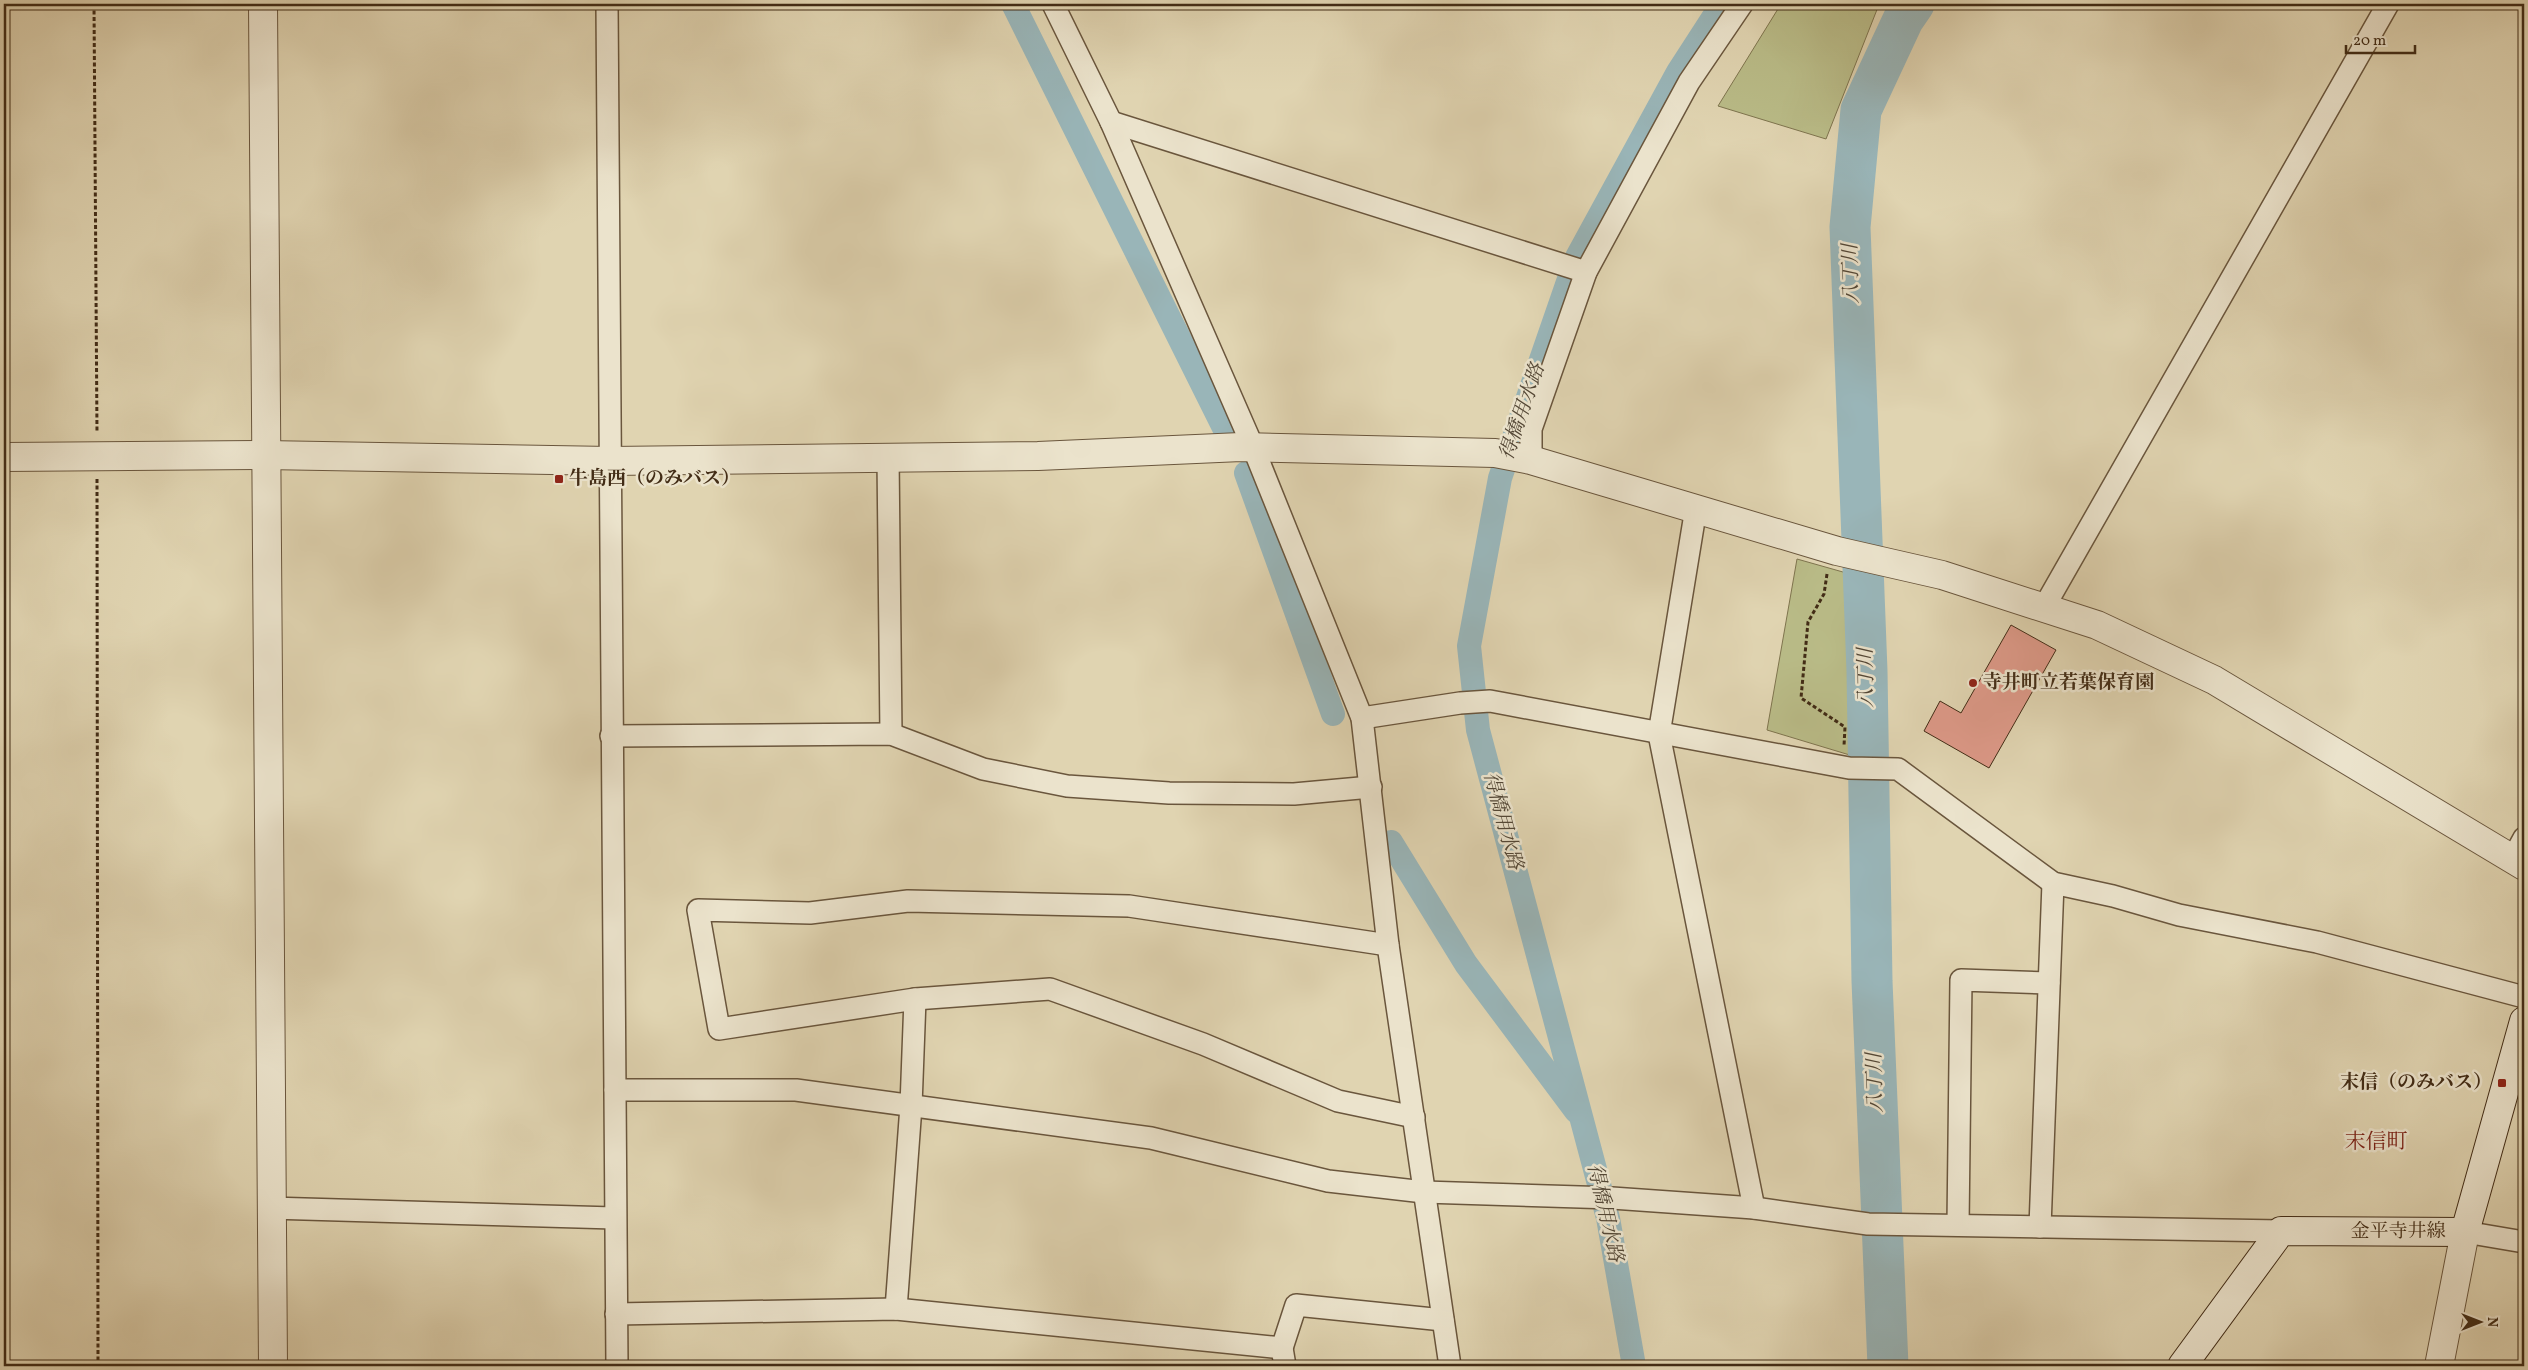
<svg xmlns="http://www.w3.org/2000/svg" width="2528" height="1370" font-family="Vollkorn,'Noto Serif JP',serif">
<rect width="100%" height="100%" fill="#e0d4b1"/>
<filter id="stains"><feTurbulence type="fractalNoise" baseFrequency=".004" numOctaves="4"/><feColorMatrix values="0 0 0 0 .2 0 0 0 0 .09 0 0 0 0 .02 0 0 0 .5 -.17"/></filter>
<radialGradient id="worn" r=".72"><stop offset=".6" stop-color="#630" stop-opacity="0"/><stop offset="1" stop-color="#630" stop-opacity=".3"/></radialGradient>
<g fill="#b9bb87" stroke="#7e744e">
<polygon points="1781,4 1871,4 1878,7 1826,139 1718,106"/>
<polygon points="1797,559 1850,574 1853,756 1767,730"/>
</g>
<g fill="none" stroke-linecap="round" stroke-linejoin="round">
<g stroke="#99b5b8" stroke-width="24">
<polyline points="1013,4 1226,432"/>
<polyline points="1577,257 1678,72 1722,4"/>
<polyline points="1569,279 1500,478 1469,646 1478,730 1608,1218 1634,1366"/>
<polyline points="1246,473 1333,714"/>
<polyline points="1391,842 1466,964 1576,1111"/>
</g>
<polyline stroke="#99b5b8" stroke-width="41" points="1888,1366 1872,981 1867,671 1850,227 1861,110 1903,20 1914,4"/>
</g>
<polygon fill="#d98" stroke="#422c16" points="2011,625 2056,650 1989,768 1924,731 1940,701 1961,713"/>
<g fill="none" stroke-linecap="round" stroke-linejoin="round">
<g stroke="#6a563d" stroke-width="24">
<g id="minor">
<polyline points="607,4 617,1366"/>
<polyline points="1053,4 1111,122 1253,447 1362,718 1388,945 1450,1366"/>
<polyline points="1111,122 1586,272"/>
<polyline points="888,457 891,734"/>
<polyline points="1531,460 1531,429 1586,272 1689,82 1742,4"/>
<polyline points="1696,508 1659,734 1754,1208"/>
<polyline points="2043,609 2388,4"/>
<polyline points="1362,718 1460,703 1490,701 1849,768 1898,769 2053,883 2113,896 2179,915 2317,942 2524,997"/>
<polyline points="611,736 891,734 983,769 1067,786 1169,793 1294,794 1371,787"/>
<polyline points="2512,860 2524,838"/>
<polyline points="1388,945 1129,906 908,901 810,913 698,910 719,1029 915,999 1050,989 1203,1044 1338,1101 1414,1117"/>
<polyline points="615,1090 796,1090 1151,1138 1328,1181 1424,1192 1612,1198 1754,1208 1868,1224 2281,1231"/>
<polyline points="270,1208 614,1218"/>
<polyline points="1958,1225 1961,980 2049,983"/>
<polyline points="2040,1227 2053,883"/>
<polyline points="2465,1232 2524,1242"/>
<polyline points="896,1309 911,1106 915,999"/>
<polyline points="616,1314 896,1309 1282,1348 1296,1305 1443,1320"/>
<polyline points="1282,1348 1285,1366"/>
</g>
</g>
<g stroke="#6a563d" stroke-width="30">
<g id="tertiary">
<polyline points="263,4 273,1366"/>
<polyline points="4,457 265,455 610,461 1038,456 1241,447 1495,453 1531,460 1837,551 1942,575 2097,625 2214,680 2524,866"/>
<polyline points="2439,1366 2465,1232"/>
</g>
</g>
<g stroke="#422c16" stroke-width="30">
<polyline id="secondary" points="2182,1366 2281,1231 2465,1232 2524,1021"/>
</g>
<g stroke="#422c16" stroke-width="3" stroke-dasharray="4 2.5" stroke-linecap="butt">
<polyline points="94,4 97,433"/>
<polyline points="97,479 98,1366"/>
<polyline points="1827,574 1824,594 1808,622 1801,698 1845,727 1844,746"/>
</g>
<use href="#minor" stroke="#ebe3cc" stroke-width="21"/>
<use href="#tertiary" stroke="#ebe3cc" stroke-width="28"/>
<use href="#secondary" stroke="#ebe3cc" stroke-width="28"/>
</g>
<g fill="#8f2418" stroke="#ebe3cc" stroke-width="2">
<rect x="554" y="474" width="10" height="10" rx="2.5"/>
<circle cx="1973" cy="683" r="5"/>
<rect x="2497" y="1078" width="10" height="10" rx="2.5"/>
</g>
<g text-anchor="middle" dominant-baseline="central" stroke-width="5" stroke-linejoin="round" paint-order="stroke">
<g font-size="19" font-weight="bold" fill="#422c16" stroke="#ebe3cc" text-anchor="start">
<text x="569" y="479">牛島西（のみバス）</text>
<text x="1983" y="683">寺井町立若葉保育園</text>
<text x="2492" y="1083" text-anchor="end">末信（のみバス）</text>
</g>
<g font-size="19" fill="#422c16" stroke="#ebe3cc">
<text x="2398" y="1232">金平寺井線</text>
</g>
<g font-size="20" font-style="italic" fill="#534736" stroke="#ebe3cc">
<text transform="translate(1852 274) rotate(-92)">八丁川</text>
<text transform="translate(1523 412) rotate(-71)">得橋用水路</text>
<text transform="translate(1867 678) rotate(-91)">八丁川</text>
<text transform="translate(1502 821) rotate(75)">得橋用水路</text>
<text transform="translate(1876 1083) rotate(-92)">八丁川</text>
<text transform="translate(1604 1213) rotate(77)">得橋用水路</text>
</g>
<g font-size="21" fill="#7a1f14" stroke="#ebe3cc">
<text x="2376" y="1142">末信町</text>
</g>
</g>
<rect width="2528" height="1370" fill="none" stroke="#e0d4b1" stroke-width="20"/>
<rect x="5" y="5" width="2518" height="1360" fill="none" stroke="#422c16" stroke-width="2.5"/>
<rect x="10" y="10" width="2508" height="1350" fill="none" stroke="#422c16"/>
<g transform="translate(2480 1322) rotate(90)" stroke="#ebe3cc" stroke-width="4" paint-order="stroke">
<path d="M0-4L9 19L0 12L-9 19Z" fill="#422c16"/>
<text y="-8" font-size="14" font-weight="bold" text-anchor="middle" fill="#422c16">N</text>
</g>
<path d="M2346 45v8h69v-8" fill="none" stroke="#422c16" stroke-width="2.5"/>
<text x="2353" y="45" font-size="15" fill="#422c16" stroke="#ebe3cc" stroke-width="4" paint-order="stroke">20 m</text>
<rect width="100%" height="100%" filter="url(#stains)"/>
<rect width="100%" height="100%" fill="url(#worn)"/>
</svg>
